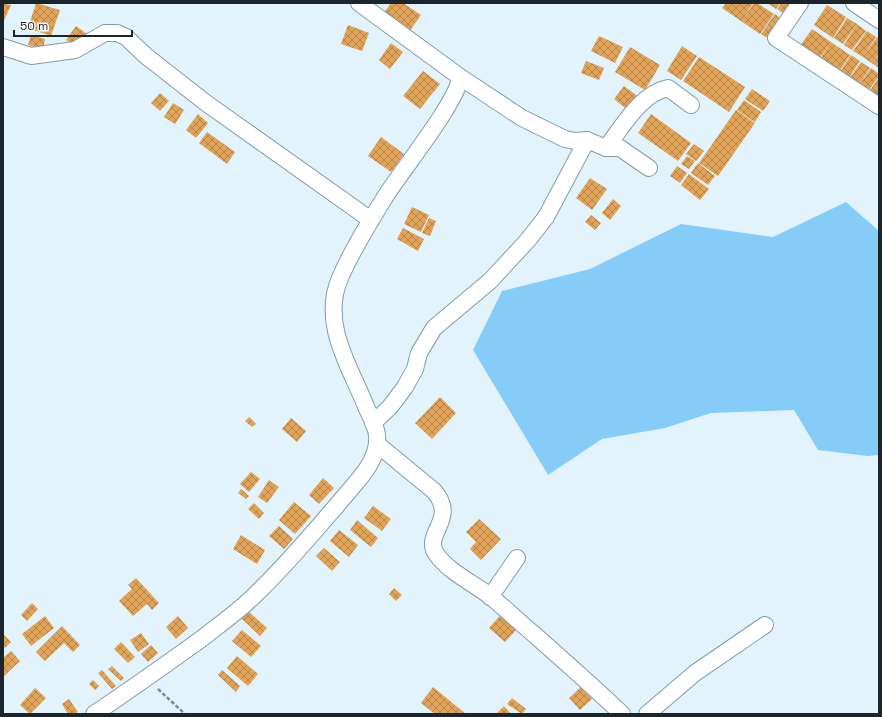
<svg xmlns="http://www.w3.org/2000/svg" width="882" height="717" font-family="'Space Grotesk',sans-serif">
<defs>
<pattern id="building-cross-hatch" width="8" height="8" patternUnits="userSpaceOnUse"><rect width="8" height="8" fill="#e1a358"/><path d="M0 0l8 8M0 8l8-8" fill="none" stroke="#b68549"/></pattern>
</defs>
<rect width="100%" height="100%" fill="#e3f3fc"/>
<polygon fill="#85cdf8" points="846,202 879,231 879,455 868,456 818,450 794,410 711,413 665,428 602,439 548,475 473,350 502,291 590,269 681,224 773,237"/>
<g fill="url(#building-cross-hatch)">
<polygon points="3,3 11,5 3,23"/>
<polygon points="36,3 60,10 51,36 28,28"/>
<polygon points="391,3 403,3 421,15 409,32 383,14"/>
<polygon points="726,3 753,3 743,19 754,3 757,3 774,14 760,34 722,8"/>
<polygon points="767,3 780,3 776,9"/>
<polygon points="781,3 794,3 786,15 777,9"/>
<polygon points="827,5 846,17 833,38 814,25"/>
<polygon points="775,14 784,21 771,40 761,34"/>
<polygon points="847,18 857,24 843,44 834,38"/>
<polygon points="857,24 866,31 852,50 844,45"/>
<polygon points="348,25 369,33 362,51 341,44"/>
<polygon points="76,26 87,34 77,48 66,40"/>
<polygon points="812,29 831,42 817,62 798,49"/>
<polygon points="867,31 876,37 863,57 853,51"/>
<polygon points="31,35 45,39 43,49 28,45"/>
<polygon points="599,36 623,47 615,63 591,51"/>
<polygon points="877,37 879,39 879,54 873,64 863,57"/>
<polygon points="831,42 850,55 837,75 818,62"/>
<polygon points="391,43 403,52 390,69 379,60"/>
<polygon points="682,46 697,56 681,80 667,71"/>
<polygon points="630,47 660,65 645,90 615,72"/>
<polygon points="851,55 860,61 847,81 838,75"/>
<polygon points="879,55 879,68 873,64"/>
<polygon points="699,57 745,87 729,112 683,81"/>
<polygon points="586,61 604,68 599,80 581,73"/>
<polygon points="861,62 870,68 857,88 847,82"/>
<polygon points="871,68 879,74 879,76 866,94 857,88"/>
<polygon points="423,71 440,84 420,109 403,96"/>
<polygon points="879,77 879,97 867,95"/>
<polygon points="624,86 640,98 630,112 614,99"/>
<polygon points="752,89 770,101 763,111 745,99"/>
<polygon points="160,93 169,101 160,111 151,103"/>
<polygon points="744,100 761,112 755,122 737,110"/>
<polygon points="173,103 184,110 175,124 164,117"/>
<polygon points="736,110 755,123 718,176 699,163"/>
<polygon points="198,114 208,123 196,138 186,130"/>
<polygon points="651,114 691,143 678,161 638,133"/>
<polygon points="207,132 235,152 227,164 199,143"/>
<polygon points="381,137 404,154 391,172 368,156"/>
<polygon points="694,144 704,151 696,161 686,154"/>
<polygon points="687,156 695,161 689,169 681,164"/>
<polygon points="698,163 715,176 708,185 691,173"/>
<polygon points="677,166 687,173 680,183 670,176"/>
<polygon points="689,174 709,189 700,200 681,185"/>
<polygon points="590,178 607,189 592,210 576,198"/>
<polygon points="613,199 621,206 610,220 602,213"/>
<polygon points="412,207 429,215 421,232 404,224"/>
<polygon points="591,215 601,223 595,230 585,222"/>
<polygon points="429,218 436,221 430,236 422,233"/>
<polygon points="403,228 424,239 418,251 397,239"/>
<polygon points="440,397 456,413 432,439 415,423"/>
<polygon points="249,417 256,424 252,427 245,421"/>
<polygon points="291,418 306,431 297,442 282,429"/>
<polygon points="251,472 260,479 249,492 240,484"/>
<polygon points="323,478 334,488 319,504 309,495"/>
<polygon points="269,480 279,487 267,503 258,497"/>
<polygon points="241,489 249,496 246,499 238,493"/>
<polygon points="294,502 311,516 295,534 279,520"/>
<polygon points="254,503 264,513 259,519 248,509"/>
<polygon points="373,506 391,519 382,531 364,518"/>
<polygon points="479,519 501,539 481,560 470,549 476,542 466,532"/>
<polygon points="357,520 378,538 371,547 350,530"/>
<polygon points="279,526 293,539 284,549 269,536"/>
<polygon points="339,530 358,545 349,557 330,541"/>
<polygon points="241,535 265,550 257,564 233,549"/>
<polygon points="324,548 340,562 332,571 316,556"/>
<polygon points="136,578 159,603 152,610 147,604 133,616 119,601 132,589 128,585"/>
<polygon points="394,588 402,595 396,601 389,594"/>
<polygon points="32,603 38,609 27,621 21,615"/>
<polygon points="248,611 267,628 260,636 241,618"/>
<polygon points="504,611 520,626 505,642 489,628"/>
<polygon points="45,616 54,628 31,646 22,634"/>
<polygon points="178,616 188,628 176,639 166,627"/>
<polygon points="62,626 80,645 73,652 64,643 45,661 36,652"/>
<polygon points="242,630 261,646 251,657 232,641"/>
<polygon points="141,633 149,644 138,652 130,640"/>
<polygon points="3,634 11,642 5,648 3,646"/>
<polygon points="121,642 135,657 128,663 114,649"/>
<polygon points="151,645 158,653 148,662 141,654"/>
<polygon points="11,651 20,661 3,677 3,658"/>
<polygon points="237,656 258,674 248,686 227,668"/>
<polygon points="112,666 124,678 121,681 108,669"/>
<polygon points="102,670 116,686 112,689 98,673"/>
<polygon points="222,670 240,686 236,692 218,675"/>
<polygon points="93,680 99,686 95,690 89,684"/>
<polygon points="433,687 466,714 435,714 421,703"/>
<polygon points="581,687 592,699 580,710 569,698"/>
<polygon points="35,688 46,698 30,714 20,705"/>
<polygon points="512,698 526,709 522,714 507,704"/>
<polygon points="69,699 78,712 75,714 68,714 62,704"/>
<polygon points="504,706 511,714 496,714"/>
</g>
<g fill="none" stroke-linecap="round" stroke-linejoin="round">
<g stroke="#839aa9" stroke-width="18">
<g id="minor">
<polyline points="359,3 460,77 522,118 565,139 575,141 587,140 606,148 620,148 649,168"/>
<polyline points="800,3 776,38 879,106"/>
<polyline points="854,3 879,20"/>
<polyline points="3,47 31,56 75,50 105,33 117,33 126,37 146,56 206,103 371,220"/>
<path d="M606 148C623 126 640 94 668 88L691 105"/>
<polyline points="373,423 390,407 405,387 415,369 419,353 434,328 490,281 528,240 546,217 587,140"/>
<path d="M377 444 434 491C459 520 421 534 437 555 448 571 474 584 490 596 506 609 520 623 536 636 565 662 594 687 622 714"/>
<polyline points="490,597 517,558"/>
<path d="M94 714C130 690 165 665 200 640 220 624 241 610 259 591 287 564 313 533 338 504 353 485 380 462 377 435 376 426 371 417 367 409 351 368 320 324 340 278 352 250 369 223 385 197 399 174 459 100 460 77"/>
<polyline points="647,714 695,673 765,625"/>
</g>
</g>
<polyline stroke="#7f8b93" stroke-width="2.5" stroke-dasharray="4 2" stroke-linecap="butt" points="158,689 185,714"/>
<use href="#minor" stroke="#fff" stroke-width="16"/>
</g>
<rect width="882" height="717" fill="none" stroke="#1c252b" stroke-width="8"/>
<path d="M14 30v6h118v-6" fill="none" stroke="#1c252b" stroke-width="2"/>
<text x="20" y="30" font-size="12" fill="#1c252b" stroke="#fdfdfd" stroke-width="3" paint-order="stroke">50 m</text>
</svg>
